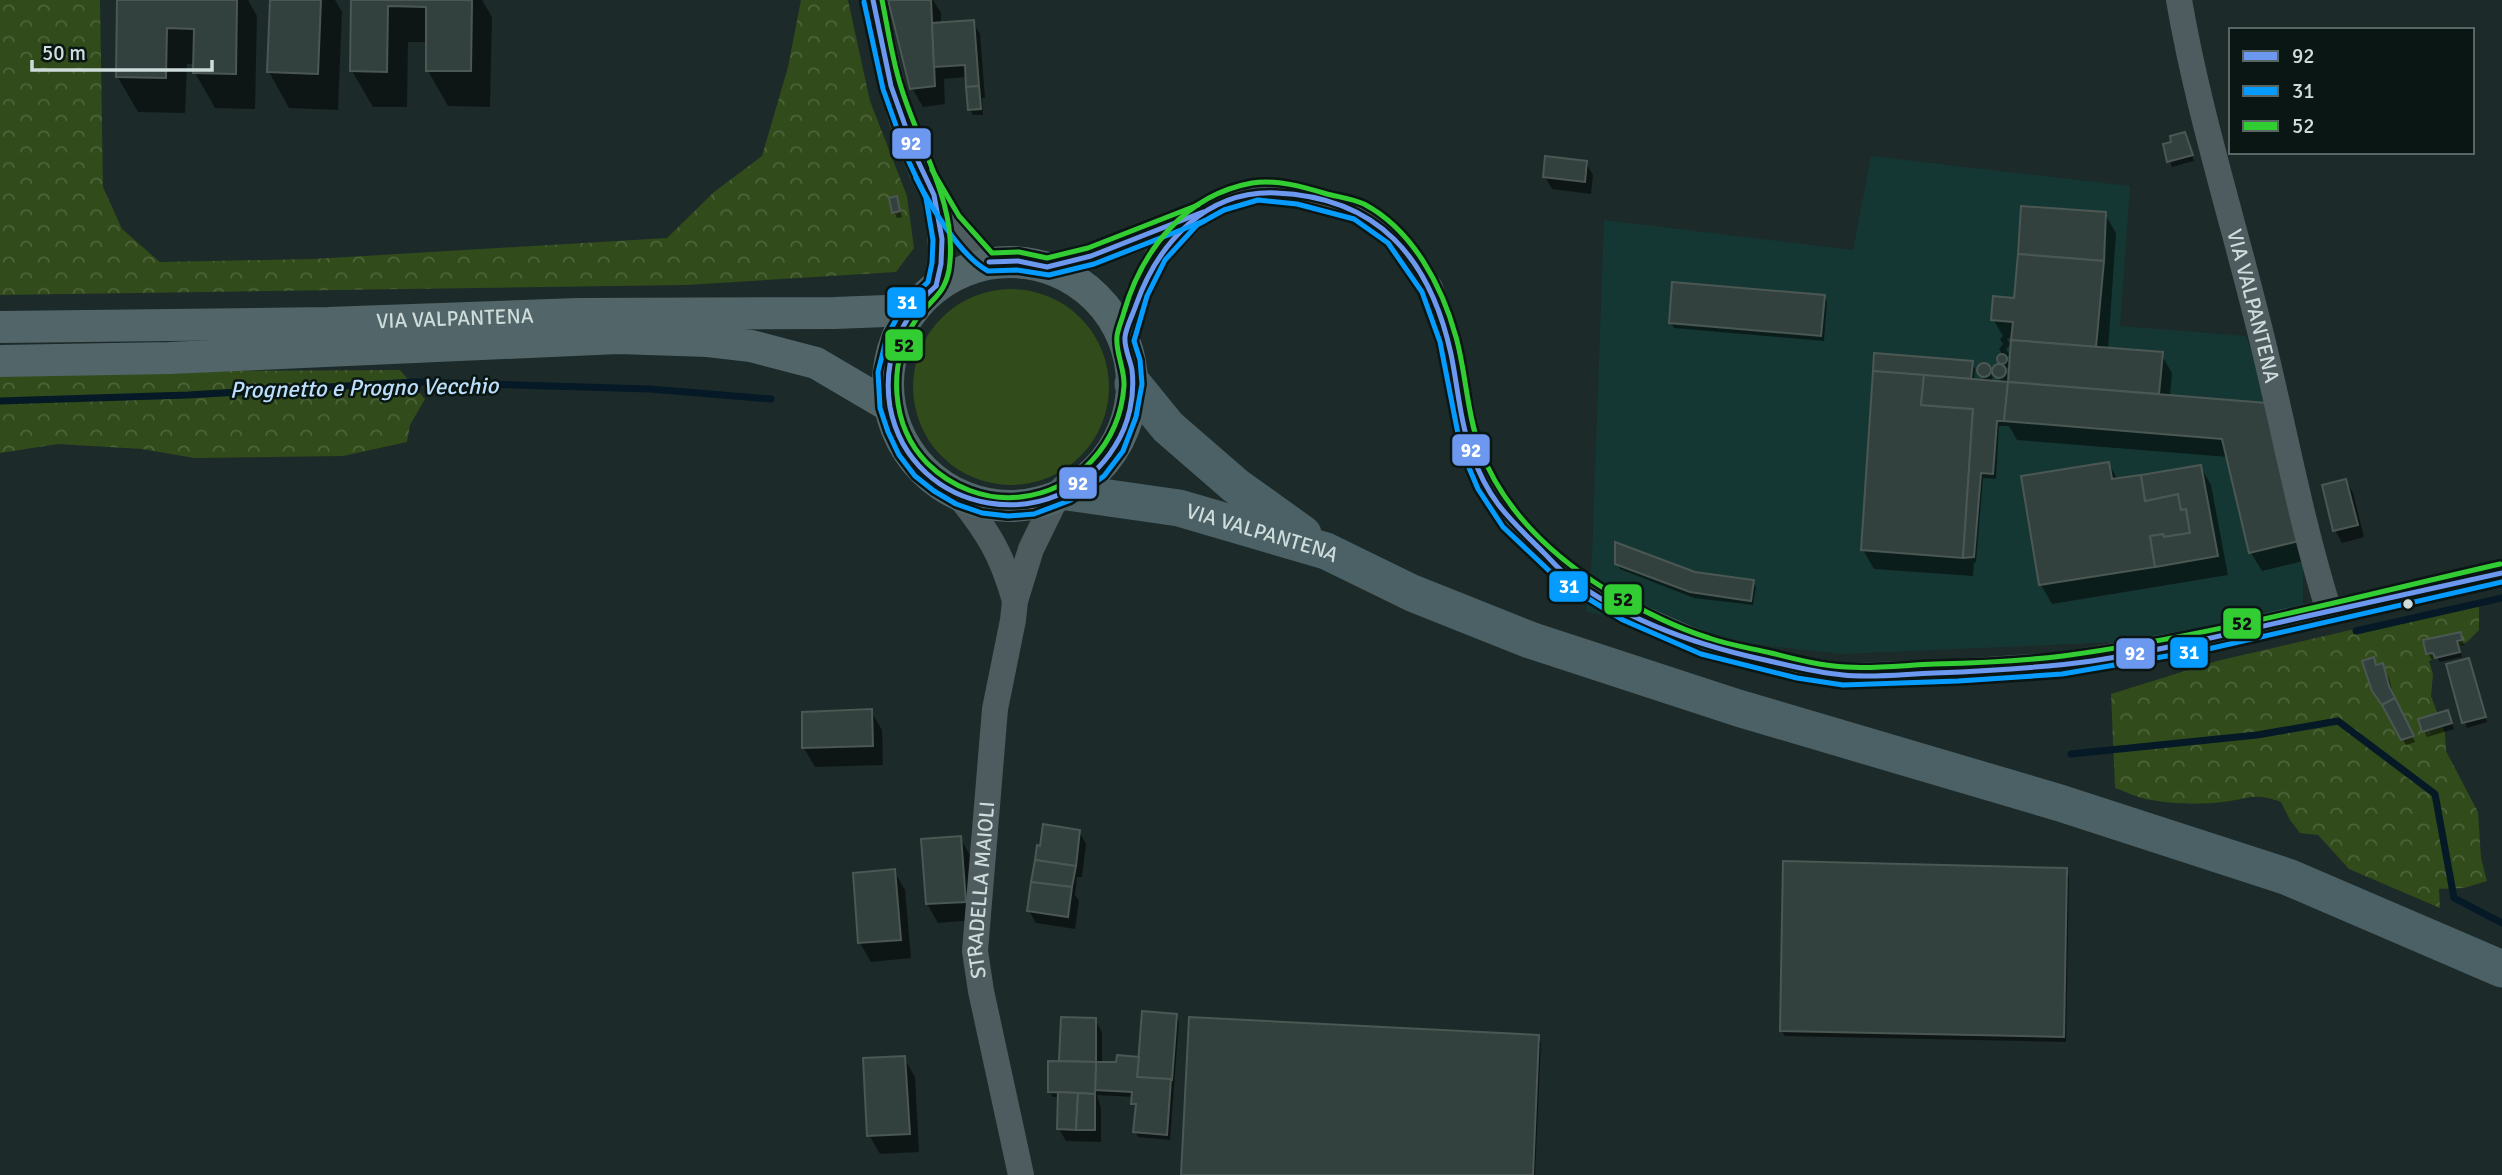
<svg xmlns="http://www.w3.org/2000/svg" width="2502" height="1175" font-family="Signika,sans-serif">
<defs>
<pattern id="forest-crowns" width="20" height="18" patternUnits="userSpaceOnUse" patternTransform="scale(1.75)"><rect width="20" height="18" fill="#314b1a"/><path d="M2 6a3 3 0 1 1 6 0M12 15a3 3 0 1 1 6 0" fill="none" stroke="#4e643b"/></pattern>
</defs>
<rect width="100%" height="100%" fill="#1c2a29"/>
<polygon fill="#153734" points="1871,156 2130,186 2120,326 2246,336 2268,400 2303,546 2303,605 2143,641 1842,654 1685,637 1586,611 1592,557 1604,220 1853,250"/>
<circle fill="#314b1a" cx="1011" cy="387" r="98"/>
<g fill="url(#forest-crowns)">
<polygon points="0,0 100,0 103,187 122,229 160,262 313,259 667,238 714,192 762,156 788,67 801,0 848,0 870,101 907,196 914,248 896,272 686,285 0,295"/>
<polygon points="400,370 425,399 410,425 407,442 343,456 194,458 142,449 58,444 0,453 0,372"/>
<path d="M2479 600V630L2467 642 2429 661 2433 674 2431 696 2445 733 2446 751 2478 812 2481 858 2487 881 2464 888 2439 889 2440 908 2349 869 2318 835 2300 833 2290 820 2281 802C2252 792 2250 799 2223 802 2199 805 2169 804 2146 799 2135 797 2125 791 2115 788L2111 694 2217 661Z"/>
</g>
<g fill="#0007" fill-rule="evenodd">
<polygon points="119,0 248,0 257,16 255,109 215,108 195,73 195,64 187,64 185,113 138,112 117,76"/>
<polygon points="272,0 335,0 342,12 338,110 289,108 269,72"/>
<polygon points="353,0 482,0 492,17 490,107 448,106 428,71 428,42 408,42 407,107 373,107 352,71"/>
<polygon points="890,0 933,0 941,13 941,24 973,22 980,34 985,98 982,98 983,115 973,115 970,110 968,77 944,79 945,104 923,107 912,88"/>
<polygon points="2185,134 2194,161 2172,167 2165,146"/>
<polygon points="1586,163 1593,175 1591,194 1552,189 1545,177"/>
<polygon points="896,198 902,217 897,218 894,212"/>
<path d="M2105 214 2116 233 2108 350 2161 354 2172 373 2170 397 2266 404 2308 560 2262 571 2251 553 2228 457 2017 440 2009 426H1999L1996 479 1983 478 1976 562 1974 563 1973 576 1874 569 1863 550 1971 363 1975 369 1974 381 1985 382 1979 370 1984 365 1993 377 1990 382 2001 383 1995 369 2002 365 1999 360 2003 355 1999 349 2003 344 2000 339 2003 336 1993 319ZM2007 338 2013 339 2010 379 2005 370 2010 365 2006 358 2009 355 2006 349 2010 345Z"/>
<polygon points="1824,297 1827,302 1824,341 1674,328 1671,323"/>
<polygon points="2109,464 2118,480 2200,466 2211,485 2228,575 2052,604 2041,585 2023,478"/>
<polygon points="2346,481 2353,493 2364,537 2342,543 2335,530"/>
<polygon points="1617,564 1752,581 1756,587 1753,605 1694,598 1620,569"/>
<polygon points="2460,634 2464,645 2459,646 2462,657 2440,662 2437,658 2431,659 2428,653"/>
<polygon points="2373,659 2377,667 2382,665 2389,678 2395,701 2415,742 2406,745 2389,715"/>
<polygon points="2468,660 2487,722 2467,728 2448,665"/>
<polygon points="871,711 882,730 883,765 815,767 804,748"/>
<polygon points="2450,717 2454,729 2427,737 2420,720"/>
<polygon points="1079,831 1086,844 1082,877 1077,877 1075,895 1079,901 1075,929 1036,923 1029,911"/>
<polygon points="960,838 971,857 975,920 938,923 927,904"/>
<polygon points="2065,870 2069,876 2066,1042 1785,1036 1781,1030"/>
<polygon points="894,871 905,890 911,958 871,962 860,943 854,875"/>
<polygon points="1176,1015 1179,1021 1170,1140 1138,1137 1135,1131 1136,1109 1133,1103 1133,1097 1097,1095 1101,1108 1101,1142 1066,1141 1059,1129 1060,1097 1053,1097 1050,1092 1061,1063 1062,1019 1095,1020 1102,1032 1102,1064 1140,1059"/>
<polygon points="1538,1037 1541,1043 1535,1175 1183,1175"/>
<polygon points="904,1058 915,1077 919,1152 880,1154 869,1135"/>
</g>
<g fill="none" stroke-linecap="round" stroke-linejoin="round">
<g stroke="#051926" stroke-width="7">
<polyline points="0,401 188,395 415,382 650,389 771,399"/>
<polyline points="2356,631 2502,598"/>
<polyline points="2071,754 2257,735 2338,721 2435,794 2454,898 2502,923"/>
</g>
</g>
<g fill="#33413e" stroke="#4b5753" stroke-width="2">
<polygon points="117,0 237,0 236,74 193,73 194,29 167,28 166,78 116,77"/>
<polygon points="270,0 321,0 318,74 267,72"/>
<polygon points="351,0 472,0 471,71 426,71 426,7 388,6 387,72 350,71"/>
<polygon points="888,0 931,0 935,86 910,89"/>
<polygon points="974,20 979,86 966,87 965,65 934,67 932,23"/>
<polygon points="979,86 981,109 968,110 966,87"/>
<polygon points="2185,132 2193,155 2167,162 2163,144 2171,142 2170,136"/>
<polygon points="1545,156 1587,161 1585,182 1543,177"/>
<polygon points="897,196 900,211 892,213 889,198"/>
<polygon points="2021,206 2106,212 2104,261 2018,254"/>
<polygon points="2018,254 2104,261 2096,347 2011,340 2013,322 1991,320 1993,296 2014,298"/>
<polygon points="1672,282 1825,295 1821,336 1669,323"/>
<polygon points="2011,340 2163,352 2159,394 2008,382"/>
<polygon points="1874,353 1973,361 1971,379 1873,371"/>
<circle cx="2002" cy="359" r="5"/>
<circle cx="1984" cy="370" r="7"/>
<circle cx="1999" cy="371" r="7"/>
<polygon points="1873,371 1924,375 1921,405 1973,409 1963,558 1861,550"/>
<polygon points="1924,375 2008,382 2004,421 1997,421 1993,474 1981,473 1974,557 1963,558 1973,409 1921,405"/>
<polygon points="2008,382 2267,403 2299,541 2249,553 2222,439 2004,421"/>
<polygon points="2109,462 2112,479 2141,475 2145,501 2178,494 2181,510 2186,509 2190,533 2164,537 2163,534 2150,536 2155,567 2039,585 2021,476"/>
<polygon points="2201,465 2218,556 2155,567 2150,536 2163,534 2164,537 2190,533 2186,509 2181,510 2178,494 2145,501 2141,475"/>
<polygon points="2346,479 2358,525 2333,531 2322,485"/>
<polygon points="1615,542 1695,572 1754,580 1751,601 1690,592 1615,564"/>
<polygon points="2461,632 2462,640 2457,641 2460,652 2435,658 2433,653 2426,654 2423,640"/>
<polygon points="2374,657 2376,665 2383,663 2389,686 2395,698 2382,705 2372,691 2362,661"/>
<polygon points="2469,658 2486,717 2462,723 2446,664"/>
<polygon points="2395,698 2414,736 2401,740 2382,705"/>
<polygon points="872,709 873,746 802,748 802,712"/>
<polygon points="2448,710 2452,723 2422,732 2418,719"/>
<polygon points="1043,824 1080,830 1076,866 1035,860 1037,845 1040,846"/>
<polygon points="961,836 966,902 926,904 921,839"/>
<polygon points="1035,860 1076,866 1072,887 1031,882"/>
<polygon points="1783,861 2067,868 2064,1037 1780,1031"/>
<polygon points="895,869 901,940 858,943 853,873"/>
<polygon points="1031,882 1072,887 1068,917 1027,911"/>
<polygon points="1142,1011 1177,1014 1172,1080 1137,1077"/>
<polygon points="1061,1017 1096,1018 1096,1062 1059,1061"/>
<polygon points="1189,1017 1539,1035 1533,1175 1181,1175"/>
<polygon points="1117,1055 1139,1057 1137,1077 1171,1079 1167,1135 1133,1132 1136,1104 1131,1104 1132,1092 1095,1090 1096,1062 1116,1062"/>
<polygon points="905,1056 910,1134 867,1136 863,1058"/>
<polygon points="1048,1061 1096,1062 1095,1094 1048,1092"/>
<polygon points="1058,1092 1078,1093 1076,1130 1057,1129"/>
<polygon points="1078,1093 1095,1094 1095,1130 1076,1130"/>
</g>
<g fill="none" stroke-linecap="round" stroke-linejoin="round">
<g stroke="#4e5c5f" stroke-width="26">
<path d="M873 0C890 81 907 171 962 236 970 245 980 254 989 262"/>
<path id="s1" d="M2179 0C2197 105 2229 207 2255 311 2281 410 2298 513 2329 611"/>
<path d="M935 204C942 236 943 253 936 286"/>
<polyline points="1047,267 1091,256 1192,218 1221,202 1257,191 1299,195 1358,211 1394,237 1430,288 1448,340 1469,446 1486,485 1510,521 1566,575 1627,612 1704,646 1799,669 1844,676 1958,672 2061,665 2206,640 2502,573"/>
<polyline points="1125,341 1139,293 1158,255 1189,222"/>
<path d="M959 496C989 533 1002 555 1015 601"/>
<path id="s2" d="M1021 1175 981 991 975 951 995 709 1013 620 1015 601 1031 549 1056 498"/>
</g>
<g stroke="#526569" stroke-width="32">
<circle cx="1010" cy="384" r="122"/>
<path id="s3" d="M0 327 328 323 578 314 835 313 911 310"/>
<polyline points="0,361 169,358 618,338 708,341 751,346 816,363 889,406"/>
</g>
<g stroke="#4c6165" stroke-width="37">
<polyline points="1133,384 1168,427 1236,486 1303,534"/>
<path id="s4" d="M1067 492 1179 508 1326 551 1412 593 1530 640 1738 708 2060 803 2288 877 2502 969"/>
</g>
<g stroke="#0a1614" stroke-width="10">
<g id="bus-1">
<polyline points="873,0 891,86 917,159 934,195 942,239 941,264 936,286"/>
<polyline points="989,262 1018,261 1047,267 1091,256 1203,212"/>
<path d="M936 286C901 317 882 359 890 407 911 517 1057 540 1115 446 1129 424 1135 396 1132 370 1130 359 1124 348 1125 337 1126 327 1133 314 1136 305 1158 243 1206 190 1276 193 1378 197 1430 258 1451 354 1458 388 1460 422 1472 454 1489 502 1510 519 1544 553 1552 561 1559 570 1569 577 1626 621 1696 645 1765 660 1791 666 1817 673 1843 675 1873 678 1904 674 1934 673 1987 671 2040 668 2092 661 2163 650 2233 633 2303 617 2369 602 2436 588 2502 573"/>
</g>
</g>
<g stroke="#0a1614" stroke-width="10">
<g id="bus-2">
<polyline points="864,2 883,89 909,162 926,198 933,240 932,263 928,282 904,305 887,336 878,372 880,408 888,432 899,455 915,476 934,491 956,504 982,513 1008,516 1034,514 1071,500 1104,476 1123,451 1136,417 1142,384 1140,360 1134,341 1147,296 1165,260 1197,225 1224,210 1258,200 1297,204 1354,219 1388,243 1422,292 1440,342 1461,449 1478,489 1503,527 1561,582 1623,620 1701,654 1797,678 1843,685 1958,681 2062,674 2208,649 2502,582"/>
<path d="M916 178C930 205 960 256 988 271L1017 270 1049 275 1094 264 1204 221"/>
</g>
</g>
<g stroke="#0a1614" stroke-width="10">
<g id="bus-3">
<path d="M882 0C888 29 892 59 901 87 919 147 959 206 949 270 944 297 928 301 915 321 887 365 891 426 927 463 951 487 986 501 1020 497 1077 491 1120 443 1124 386 1125 369 1115 352 1117 336 1118 328 1122 320 1124 312 1142 250 1185 195 1252 183 1276 179 1304 187 1327 194 1339 197 1353 199 1364 204 1413 230 1442 286 1456 337 1466 373 1467 414 1480 449 1503 510 1551 555 1605 589 1637 608 1673 627 1709 638 1729 645 1750 648 1771 653 1795 659 1821 666 1846 667 1875 669 1906 665 1935 664 1977 663 2021 661 2063 656 2210 636 2355 597 2500 564"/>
<polyline points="932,170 959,216 992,253 1019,252 1047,258 1088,248 1198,205"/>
</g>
</g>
<use href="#bus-1" stroke="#6d98f0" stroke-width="5"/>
<use href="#bus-2" stroke="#069cff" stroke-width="5"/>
<use href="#bus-3" stroke="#32cd32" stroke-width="5"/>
</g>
<circle fill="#cedddb" stroke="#0a1614" stroke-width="2.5" cx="2408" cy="604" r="6"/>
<g text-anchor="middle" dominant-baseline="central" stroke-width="5" stroke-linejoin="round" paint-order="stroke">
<g font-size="21" fill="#cedddb" stroke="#0a1614">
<text stroke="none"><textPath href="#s1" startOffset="315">VIA VALPANTENA</textPath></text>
<text stroke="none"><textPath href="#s3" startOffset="455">VIA VALPANTENA</textPath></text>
<text stroke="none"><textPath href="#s4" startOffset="200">VIA VALPANTENA</textPath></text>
<text stroke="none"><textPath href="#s2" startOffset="290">STRADELLA MAIOLI</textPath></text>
</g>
<g font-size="23" font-style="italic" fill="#bbdefa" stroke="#0a1614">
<text transform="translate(364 388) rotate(-1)">Prognetto e Progno Vecchio</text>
</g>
</g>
<g stroke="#0a1614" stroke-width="2.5">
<rect x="891" y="127" width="41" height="33" rx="7" fill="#6d98f0"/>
<rect x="886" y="286" width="41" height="33" rx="7" fill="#069cff"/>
<rect x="884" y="328" width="40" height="34" rx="7" fill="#32cd32"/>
<rect x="1451" y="433" width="40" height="34" rx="7" fill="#6d98f0"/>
<rect x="1058" y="466" width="40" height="34" rx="7" fill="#6d98f0"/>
<rect x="1548" y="570" width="41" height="33" rx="7" fill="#069cff"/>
<rect x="1603" y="583" width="40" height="33" rx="7" fill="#32cd32"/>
<rect x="2222" y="607" width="40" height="33" rx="7" fill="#32cd32"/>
<rect x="2169" y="636" width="40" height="33" rx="7" fill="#069cff"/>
<rect x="2115" y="637" width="41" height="33" rx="7" fill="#6d98f0"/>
</g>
<g font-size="19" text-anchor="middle" font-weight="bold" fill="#fff">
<text x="911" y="150">92</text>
<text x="907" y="309">31</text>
<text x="1471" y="457">92</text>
<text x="1078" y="490">92</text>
<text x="1569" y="593">31</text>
<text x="2189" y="659">31</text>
<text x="2135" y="660">92</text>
</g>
<g font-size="19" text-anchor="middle" font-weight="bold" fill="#111">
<text x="904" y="352">52</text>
<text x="1623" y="606">52</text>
<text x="2242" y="630">52</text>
</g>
<rect x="2229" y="28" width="245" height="126" fill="#0a1614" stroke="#586664" stroke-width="2"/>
<rect x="2243" y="51" width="35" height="10" fill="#6d98f0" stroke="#586664" stroke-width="2"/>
<text x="2292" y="63" font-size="21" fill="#cedddb">92</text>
<rect x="2243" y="86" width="35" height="10" fill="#069cff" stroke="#586664" stroke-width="2"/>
<text x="2292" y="98" font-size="21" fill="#cedddb">31</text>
<rect x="2243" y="121" width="35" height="10" fill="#32cd32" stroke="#586664" stroke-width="2"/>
<text x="2292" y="133" font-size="21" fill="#cedddb">52</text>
<path d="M32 60v10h180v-10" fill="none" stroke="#cedddb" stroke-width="3.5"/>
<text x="42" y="60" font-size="21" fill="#cedddb" stroke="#0a1614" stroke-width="5" paint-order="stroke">50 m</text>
</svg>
